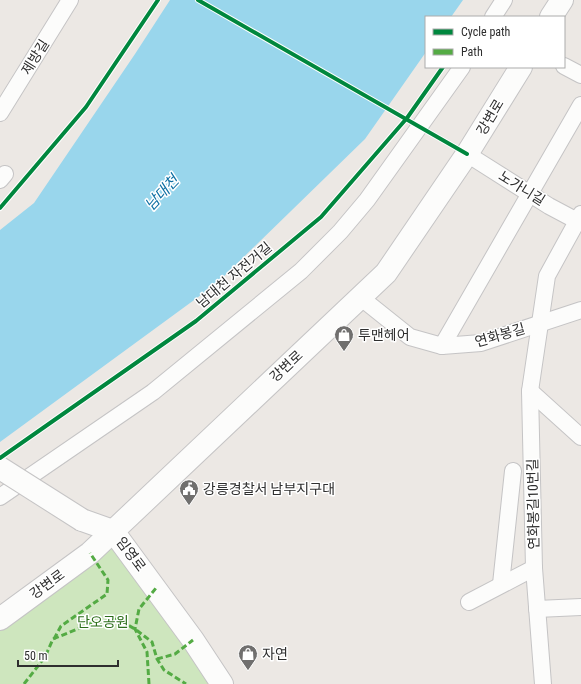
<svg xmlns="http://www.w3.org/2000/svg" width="581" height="684" font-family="'Roboto Condensed','Noto Sans KR',sans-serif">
<rect width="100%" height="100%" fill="#ece8e4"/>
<polygon fill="#cee6be" points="113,531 222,684 0,684 0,622"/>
<polygon fill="#99d6ec" points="170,0 463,0 451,17 426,17 426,52 365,139 216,284 0,442 0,230 34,203 135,54"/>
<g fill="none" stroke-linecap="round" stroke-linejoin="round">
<g stroke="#c5c4c5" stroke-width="18">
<g id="street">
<polyline points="493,17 504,0"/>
<polyline points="564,66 581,75"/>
<polyline points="0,113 70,0"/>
<polyline points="467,154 549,206 581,223"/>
<polyline points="0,180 5,174"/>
<polyline points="360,297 410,337 442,346 481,343 581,310"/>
<polyline points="442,346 581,105"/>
<polyline points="530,391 581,437"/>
<polyline points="0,497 153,392 301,271 340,232 367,200 462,67"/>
<polyline points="501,584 513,471"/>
<polyline points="469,602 534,568"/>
<polyline points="537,609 581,607"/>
<polyline points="543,684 534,568 530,391 547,276 581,214"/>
</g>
</g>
<g stroke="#c5c4c5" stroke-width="24">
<g id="secondary">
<polyline points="551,17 562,0"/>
<polyline points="82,520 113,531 193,640 222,684"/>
<polyline points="0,619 90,553 386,273 467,154 521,67"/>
</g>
</g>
<use href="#street" stroke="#fcfcfb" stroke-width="16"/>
<use href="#secondary" stroke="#fcfcfb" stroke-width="22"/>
<g stroke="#c5c4c5" stroke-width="24" stroke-linecap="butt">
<polyline id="secondary-bridge" points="0,468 82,520"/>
</g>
<use href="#secondary-bridge" stroke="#fcfcfb" stroke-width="22"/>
<g stroke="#54ab44" stroke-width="3" stroke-dasharray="6 3" stroke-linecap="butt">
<polyline points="54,639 61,626 107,594 108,580 90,553"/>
<polyline points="157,659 175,654 193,640"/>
<polyline points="24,684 45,657 53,639 90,624 117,619 135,629 152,642 157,659 164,670 186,684"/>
<polyline points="149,684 147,652 135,629 139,609 156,588"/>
</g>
<g stroke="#fff" stroke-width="6">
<g id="cycleway">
<polyline points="198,0 467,154"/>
<polyline points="0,208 86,107 158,0"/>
<polyline points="0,458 196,321 321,217 407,118 443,67"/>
</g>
</g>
<use href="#cycleway" stroke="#00873e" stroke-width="4"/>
</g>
<defs>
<g id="shop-pin" transform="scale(1)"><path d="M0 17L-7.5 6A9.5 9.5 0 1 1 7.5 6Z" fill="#706f6e" stroke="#fff"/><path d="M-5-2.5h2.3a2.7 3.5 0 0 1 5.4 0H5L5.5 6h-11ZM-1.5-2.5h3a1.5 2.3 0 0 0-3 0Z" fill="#fff"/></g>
<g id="civic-pin" transform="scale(1)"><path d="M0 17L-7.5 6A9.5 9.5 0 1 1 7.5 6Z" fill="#706f6e" stroke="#fff"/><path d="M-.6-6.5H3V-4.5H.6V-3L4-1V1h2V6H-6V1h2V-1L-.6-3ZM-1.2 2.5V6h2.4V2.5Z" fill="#fff"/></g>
</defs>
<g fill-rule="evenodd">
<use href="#shop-pin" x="344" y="335"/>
<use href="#civic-pin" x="189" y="489"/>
<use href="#shop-pin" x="248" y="654"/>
</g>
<g text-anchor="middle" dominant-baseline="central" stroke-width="3" stroke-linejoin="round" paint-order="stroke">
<g font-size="14" fill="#2e2e2e" stroke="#fff">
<text transform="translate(35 57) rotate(-58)">제방길</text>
<text transform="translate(490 117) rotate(-59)">강변로</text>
<text transform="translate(522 188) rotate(32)">노가니길</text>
<text transform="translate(234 275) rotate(-40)">남대천 자전거길</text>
<text transform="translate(500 335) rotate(-16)">연화봉길</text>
<text transform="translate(286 366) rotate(-43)">강변로</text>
<text transform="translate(533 504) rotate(-91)">연화봉길10번길</text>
<text transform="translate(131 554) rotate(53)">임영로</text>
<text transform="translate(47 584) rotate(-36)">강변로</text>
</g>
<g font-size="14" fill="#2e2e2e" stroke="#fff" text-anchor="start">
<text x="358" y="335">투맨헤어</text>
<text x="203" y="489">강릉경찰서 남부지구대</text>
<text x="262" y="654">자연</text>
</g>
<g font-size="14" fill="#2c6e1b" stroke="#fff">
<text x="103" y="622">단오공원</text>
</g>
<g font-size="15" font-style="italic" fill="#0d6fa3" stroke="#fff">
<text transform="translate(162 193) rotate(-47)">남대천</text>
</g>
</g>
<rect x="425" y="16" width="140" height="52" fill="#ffffff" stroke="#ababab"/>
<rect x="433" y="29" width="20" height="6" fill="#00873e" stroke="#ababab"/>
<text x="461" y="36" font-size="12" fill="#2e2e2e">Cycle path</text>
<rect x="433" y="49" width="20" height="6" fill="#54ab44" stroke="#ababab"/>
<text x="461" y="56" font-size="12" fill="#2e2e2e">Path</text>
<path d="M18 660v6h100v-6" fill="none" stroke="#2e2e2e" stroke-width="2"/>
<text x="24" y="660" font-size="12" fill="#2e2e2e" stroke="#ffffff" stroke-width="3" paint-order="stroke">50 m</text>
</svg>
